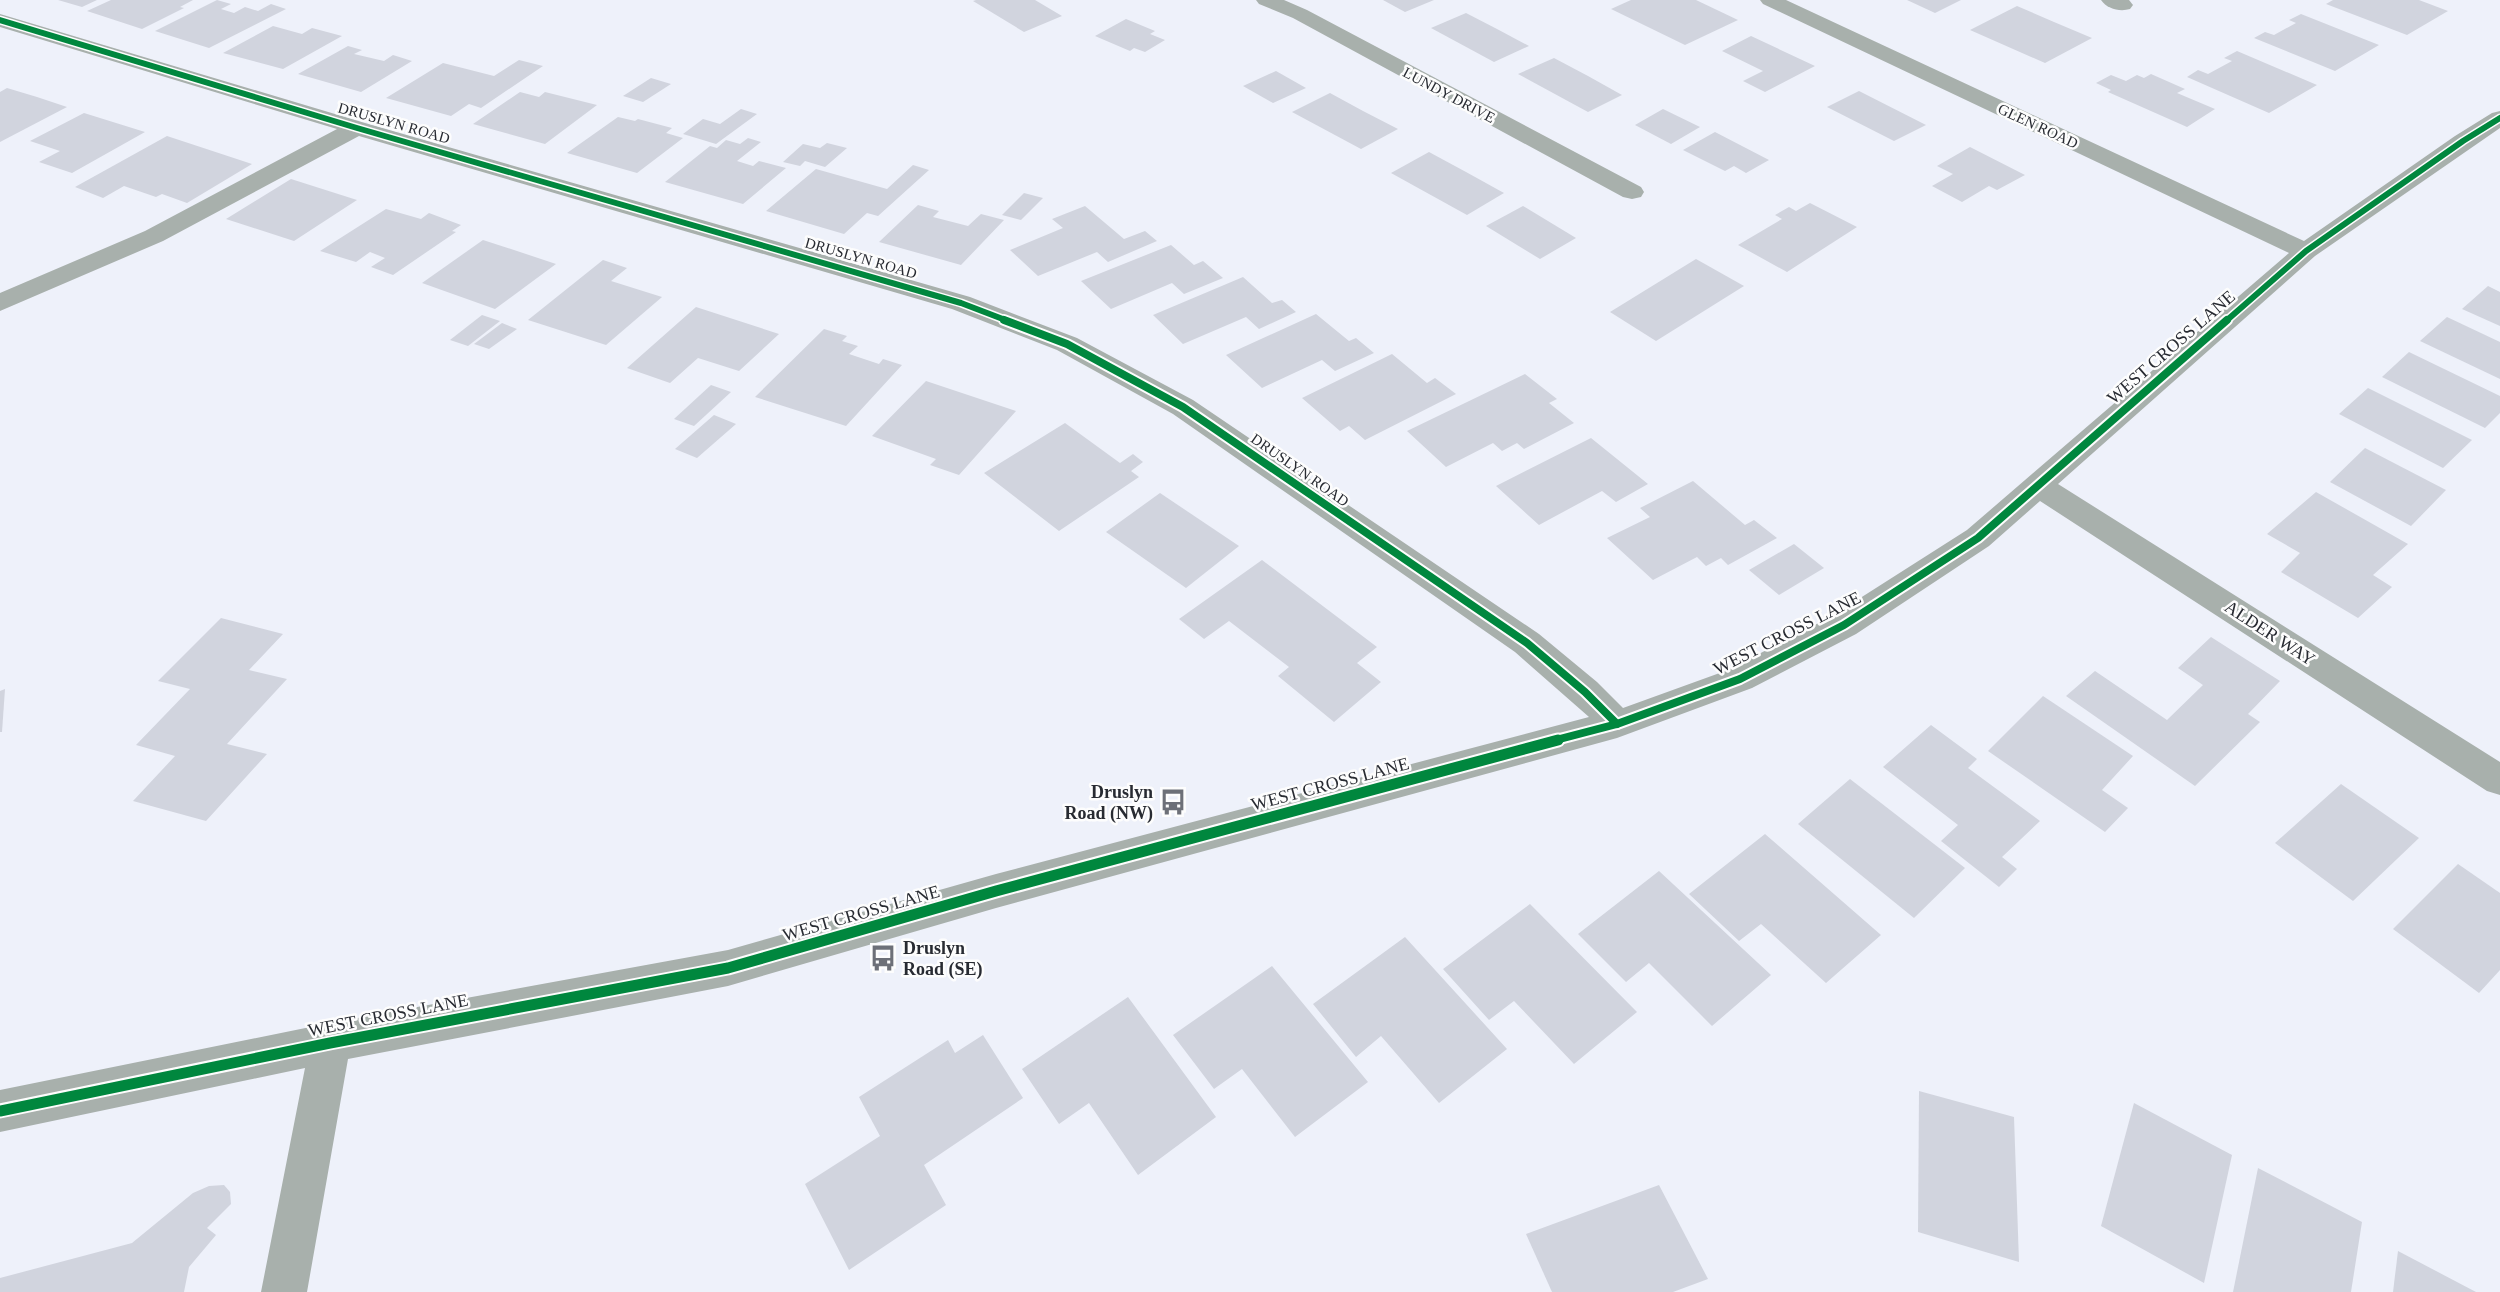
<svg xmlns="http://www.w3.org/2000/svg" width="2500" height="1292" font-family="'Times New Roman',serif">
<rect width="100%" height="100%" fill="#eef1fa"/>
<g fill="#d1d4de">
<polygon points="58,0 97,0 82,7"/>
<polygon points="111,0 193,0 180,7 184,8 142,29 87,11"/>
<polygon points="217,0 231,4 221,9 234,13 245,7 258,11 271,4 286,9 209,48 155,31"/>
<polygon points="976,0 1035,0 1062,16 1024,32 973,1"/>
<polygon points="1383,0 1434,0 1405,12"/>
<polygon points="1631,0 1696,0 1738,20 1685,45 1611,9"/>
<polygon points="1907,0 1961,0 1935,13"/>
<polygon points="2333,0 2419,0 2448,11 2407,35 2326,4"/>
<polygon points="2017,6 2054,22 2092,38 2045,63 1970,30"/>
<polygon points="1466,13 1497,29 1529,46 1494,62 1431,28"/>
<polygon points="2301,14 2379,45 2335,71 2254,38 2265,32 2274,35 2296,23 2289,20"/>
<polygon points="1126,19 1155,31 1150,34 1165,40 1145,52 1134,48 1130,51 1095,36"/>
<polygon points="273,26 302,34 312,28 342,36 283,69 223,53"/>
<polygon points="1751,36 1815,66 1765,92 1743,81 1763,71 1722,51"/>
<polygon points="348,46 362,50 354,54 384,61 393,55 412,61 361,92 298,74"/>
<polygon points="2237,51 2317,85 2269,113 2187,77 2198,70 2208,74 2232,61 2224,58"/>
<polygon points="1554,58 1588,76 1622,95 1588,112 1518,74"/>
<polygon points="519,60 543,66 481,108 469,104 451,116 386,98 443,63 494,76"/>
<polygon points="1276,71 1306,88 1273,103 1243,86"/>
<polygon points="2151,74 2185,89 2177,93 2215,109 2187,127 2108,92 2111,90 2096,83 2111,75 2126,81 2137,75 2144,78"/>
<polygon points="651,78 671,84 643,102 623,96"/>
<polygon points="7,88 37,97 67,107 0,142 0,92"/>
<polygon points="1859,91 1926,125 1894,141 1827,107"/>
<polygon points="520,92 539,97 545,92 597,105 545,144 473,124"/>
<polygon points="1330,93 1363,111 1398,129 1361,149 1292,112"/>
<polygon points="741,109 757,114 716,144 683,134 703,119 720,124"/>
<polygon points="1663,109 1700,127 1671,144 1635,125"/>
<polygon points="84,113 145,132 72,173 39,162 60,151 30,141"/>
<polygon points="618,117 635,121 638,119 672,128 666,133 683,138 637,173 567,153"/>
<polygon points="1715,132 1769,160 1746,173 1734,166 1725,171 1683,150"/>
<polygon points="167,136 252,164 187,203 162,194 156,197 124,186 103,198 75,187"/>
<polygon points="748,138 761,142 737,161 753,166 759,161 786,168 743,204 665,182 710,146 717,148 726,140 740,144"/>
<polygon points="827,143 847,148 825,167 805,161 800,166 783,162 803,144 820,148"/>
<polygon points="1970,147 2025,175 1997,190 1989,186 1962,202 1932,186 1953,174 1937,166"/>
<polygon points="1429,152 1466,172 1504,193 1467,215 1391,173"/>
<polygon points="913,165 929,170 878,216 867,213 844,234 766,211 816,169 887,189"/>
<polygon points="291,179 357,200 294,241 226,219"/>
<polygon points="1024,193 1043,198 1021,220 1002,215"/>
<polygon points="1810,203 1857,227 1787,272 1738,245 1782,219 1775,215 1789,207 1796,211"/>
<polygon points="918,205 939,211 933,217 968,226 981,214 1004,220 961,265 879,242"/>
<polygon points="1085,206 1124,239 1145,231 1157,241 1108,262 1097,252 1038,276 1010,250 1063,228 1052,219"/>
<polygon points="1523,206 1576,238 1540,259 1486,226"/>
<polygon points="386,209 421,219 429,213 461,225 452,231 456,232 393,275 371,267 385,258 370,252 356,262 320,251"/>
<polygon points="483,240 520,252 556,264 495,309 422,283"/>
<polygon points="1171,245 1194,265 1203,261 1223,278 1184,294 1172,283 1111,309 1081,281"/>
<polygon points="1696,259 1744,286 1656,341 1610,312"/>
<polygon points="603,260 627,268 611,281 662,297 606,345 528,320"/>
<polygon points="1243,277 1272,303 1282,300 1296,312 1259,329 1246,317 1183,344 1153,315"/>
<polygon points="2488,286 2500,292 2500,326 2462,309"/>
<polygon points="696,307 779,334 739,371 698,358 670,383 627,368"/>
<polygon points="1316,314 1349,341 1356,338 1374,353 1335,371 1322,360 1262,388 1226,355"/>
<polygon points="482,315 500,321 468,346 450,340"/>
<polygon points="2447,317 2500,342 2500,379 2420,341"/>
<polygon points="502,323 517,329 489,349 474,344"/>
<polygon points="824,329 847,336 842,341 858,346 849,354 879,364 883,359 902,365 846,426 755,397"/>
<polygon points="2409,352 2500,396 2500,413 2485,428 2382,377"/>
<polygon points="1392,354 1427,383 1435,378 1456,394 1365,440 1349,426 1340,431 1302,398"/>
<polygon points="1525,374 1557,399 1549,403 1574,423 1524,449 1517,443 1502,451 1493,443 1446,467 1407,431"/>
<polygon points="926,381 1016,411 959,475 930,465 936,459 872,436"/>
<polygon points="711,385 731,392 694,426 674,419"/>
<polygon points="2368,388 2472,440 2443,468 2339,414"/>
<polygon points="714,415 736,424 697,458 675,449"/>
<polygon points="1065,423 1120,463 1133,454 1143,462 1131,471 1139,477 1059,531 984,473"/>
<polygon points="1591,438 1648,484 1616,502 1602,491 1539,525 1496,486"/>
<polygon points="2365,448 2446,490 2411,526 2330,482"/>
<polygon points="1693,481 1745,525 1754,520 1777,538 1728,565 1721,558 1706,566 1697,557 1653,580 1607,538 1650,517 1640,508"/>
<polygon points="2316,492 2408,544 2373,575 2392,587 2358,618 2281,572 2300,553 2267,534"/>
<polygon points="1160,493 1239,546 1186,588 1106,532"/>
<polygon points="1794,544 1824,568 1779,595 1749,570"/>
<polygon points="1262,560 1377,647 1357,663 1381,682 1334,722 1278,676 1289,667 1229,621 1204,639 1179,619"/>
<polygon points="221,618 283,634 249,670 287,679 227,744 267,754 206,821 133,801 175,756 136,745 190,689 158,681"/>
<polygon points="2211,637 2280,681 2248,714 2260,722 2195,786 2066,696 2095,671 2167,720 2203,685 2178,668"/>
<polygon points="5,689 2,732 0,732 0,691"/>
<polygon points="2043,696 2133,756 2102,790 2128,808 2105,832 1988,751"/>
<polygon points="1931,725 1977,759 1968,768 2040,821 2002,857 2017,869 1999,887 1941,841 1958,825 1883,767"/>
<polygon points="1850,779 1965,868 1914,918 1798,824"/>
<polygon points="2341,784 2419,838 2353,901 2275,843"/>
<polygon points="1765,834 1881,935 1826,983 1761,924 1739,941 1689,894"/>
<polygon points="2458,864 2500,893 2500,970 2479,993 2393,929"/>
<polygon points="1659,871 1771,975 1712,1026 1649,963 1626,982 1578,934"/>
<polygon points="1530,904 1637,1012 1574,1064 1514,1001 1489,1020 1443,969"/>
<polygon points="1405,937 1507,1049 1439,1103 1381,1036 1356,1057 1313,1004"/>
<polygon points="1272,966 1368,1082 1295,1137 1242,1069 1214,1089 1173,1035"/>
<polygon points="1128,997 1216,1117 1138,1175 1089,1103 1059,1124 1022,1069"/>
<polygon points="983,1035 1023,1098 924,1165 946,1205 849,1270 805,1184 880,1136 859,1097 948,1040 955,1053"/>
<polygon points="1919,1091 2014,1117 2019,1262 1918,1232"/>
<polygon points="2134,1103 2232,1155 2204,1283 2101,1226"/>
<polygon points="2258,1168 2362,1222 2351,1292 2233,1292"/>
<polygon points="224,1185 230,1192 231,1204 207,1228 216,1235 189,1267 184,1292 0,1292 0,1278 132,1243 193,1193 209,1186"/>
<polygon points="1659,1185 1708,1279 1673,1292 1552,1292 1526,1234"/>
<polygon points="2398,1251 2476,1292 2393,1292"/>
</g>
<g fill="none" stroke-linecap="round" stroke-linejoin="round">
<g fill="#a8b0ac" fill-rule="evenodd">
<polygon points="1256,0 1284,0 1307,10 1641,187 1644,192 1641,197 1632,199 1623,197 1293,18 1259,4"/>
<polygon points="1760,0 1786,0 2304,241 2455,136 2492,113 2500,111 2500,128 2315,256 2058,484 2500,762 2500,795 2487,791 2040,501 1989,546 1856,634 1752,688 1617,738 996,908 728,986 348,1059 307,1292 261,1292 305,1068 0,1132 0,1090 330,1023 728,950 996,874 1589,717 1515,652 1173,414 1057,350 952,309 359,136 163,241 0,311 0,293 145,231 337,129 0,27 0,14 365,123 970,297 1077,338 1193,400 1539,634 1597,682 1623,708 1728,670 1832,616 1967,530 2289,253 1763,4"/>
<path d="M2101 0H2129L2133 5 2130 9C2120 12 2107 9 2101 0Z"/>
</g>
<g stroke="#fdfdfd" stroke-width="9">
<g id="cycleway-far2">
<polyline points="0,20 357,128 961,303 1008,321"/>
<polyline points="2226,321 2306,251 2463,141 2500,118"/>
</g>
</g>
<g stroke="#fdfdfd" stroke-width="12">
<g id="cycleway-far1">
<polyline points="1004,320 1067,344 1183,407 1527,643 1585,692 1617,724"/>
<polyline points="1552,741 1617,724 1740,679 1844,625 1978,538 2227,320"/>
</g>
</g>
<g stroke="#fdfdfd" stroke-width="15">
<polyline id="cycleway" points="0,1111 330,1043 728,968 996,891 1558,740"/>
</g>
<use href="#cycleway-far2" stroke="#00873e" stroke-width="6"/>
<use href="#cycleway-far1" stroke="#00873e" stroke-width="8"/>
<use href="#cycleway" stroke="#00873e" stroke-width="11"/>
</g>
<defs>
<g id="bus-bare" transform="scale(2.07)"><path d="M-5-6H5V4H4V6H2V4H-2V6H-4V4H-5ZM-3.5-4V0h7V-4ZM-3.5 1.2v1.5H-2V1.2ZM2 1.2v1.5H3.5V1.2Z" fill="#6d7078" stroke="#fdfdfd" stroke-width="2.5" paint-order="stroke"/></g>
</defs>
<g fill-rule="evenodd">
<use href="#bus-bare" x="1173" y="802"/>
<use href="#bus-bare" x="883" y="958"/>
</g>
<g text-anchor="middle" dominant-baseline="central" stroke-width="5" stroke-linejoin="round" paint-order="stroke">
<g font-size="15" fill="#282b32" stroke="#fdfdfd">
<text transform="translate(1449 95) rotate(28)">LUNDY DRIVE</text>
<text transform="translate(394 123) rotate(16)">DRUSLYN ROAD</text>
<text transform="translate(2038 126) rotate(25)">GLEN ROAD</text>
<text transform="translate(861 258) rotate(16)">DRUSLYN ROAD</text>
<text transform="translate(1300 470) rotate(35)">DRUSLYN ROAD</text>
</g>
<g font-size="18" fill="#282b32" stroke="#fdfdfd">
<text transform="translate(2171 347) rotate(-41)">WEST CROSS LANE</text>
<text transform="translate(1787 633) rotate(-27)">WEST CROSS LANE</text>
<text transform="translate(2270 633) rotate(33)">ALDER WAY</text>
<text transform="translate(1330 784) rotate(-15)">WEST CROSS LANE</text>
<text transform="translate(861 913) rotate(-16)">WEST CROSS LANE</text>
<text transform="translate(388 1015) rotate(-11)">WEST CROSS LANE</text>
</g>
<g font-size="18" font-weight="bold" fill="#282b32" stroke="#fdfdfd" text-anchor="end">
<text x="1153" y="792">Druslyn<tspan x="1153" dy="21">Road (NW)</tspan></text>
<text x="903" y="948" text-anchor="start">Druslyn<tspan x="903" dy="21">Road (SE)</tspan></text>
</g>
</g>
</svg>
